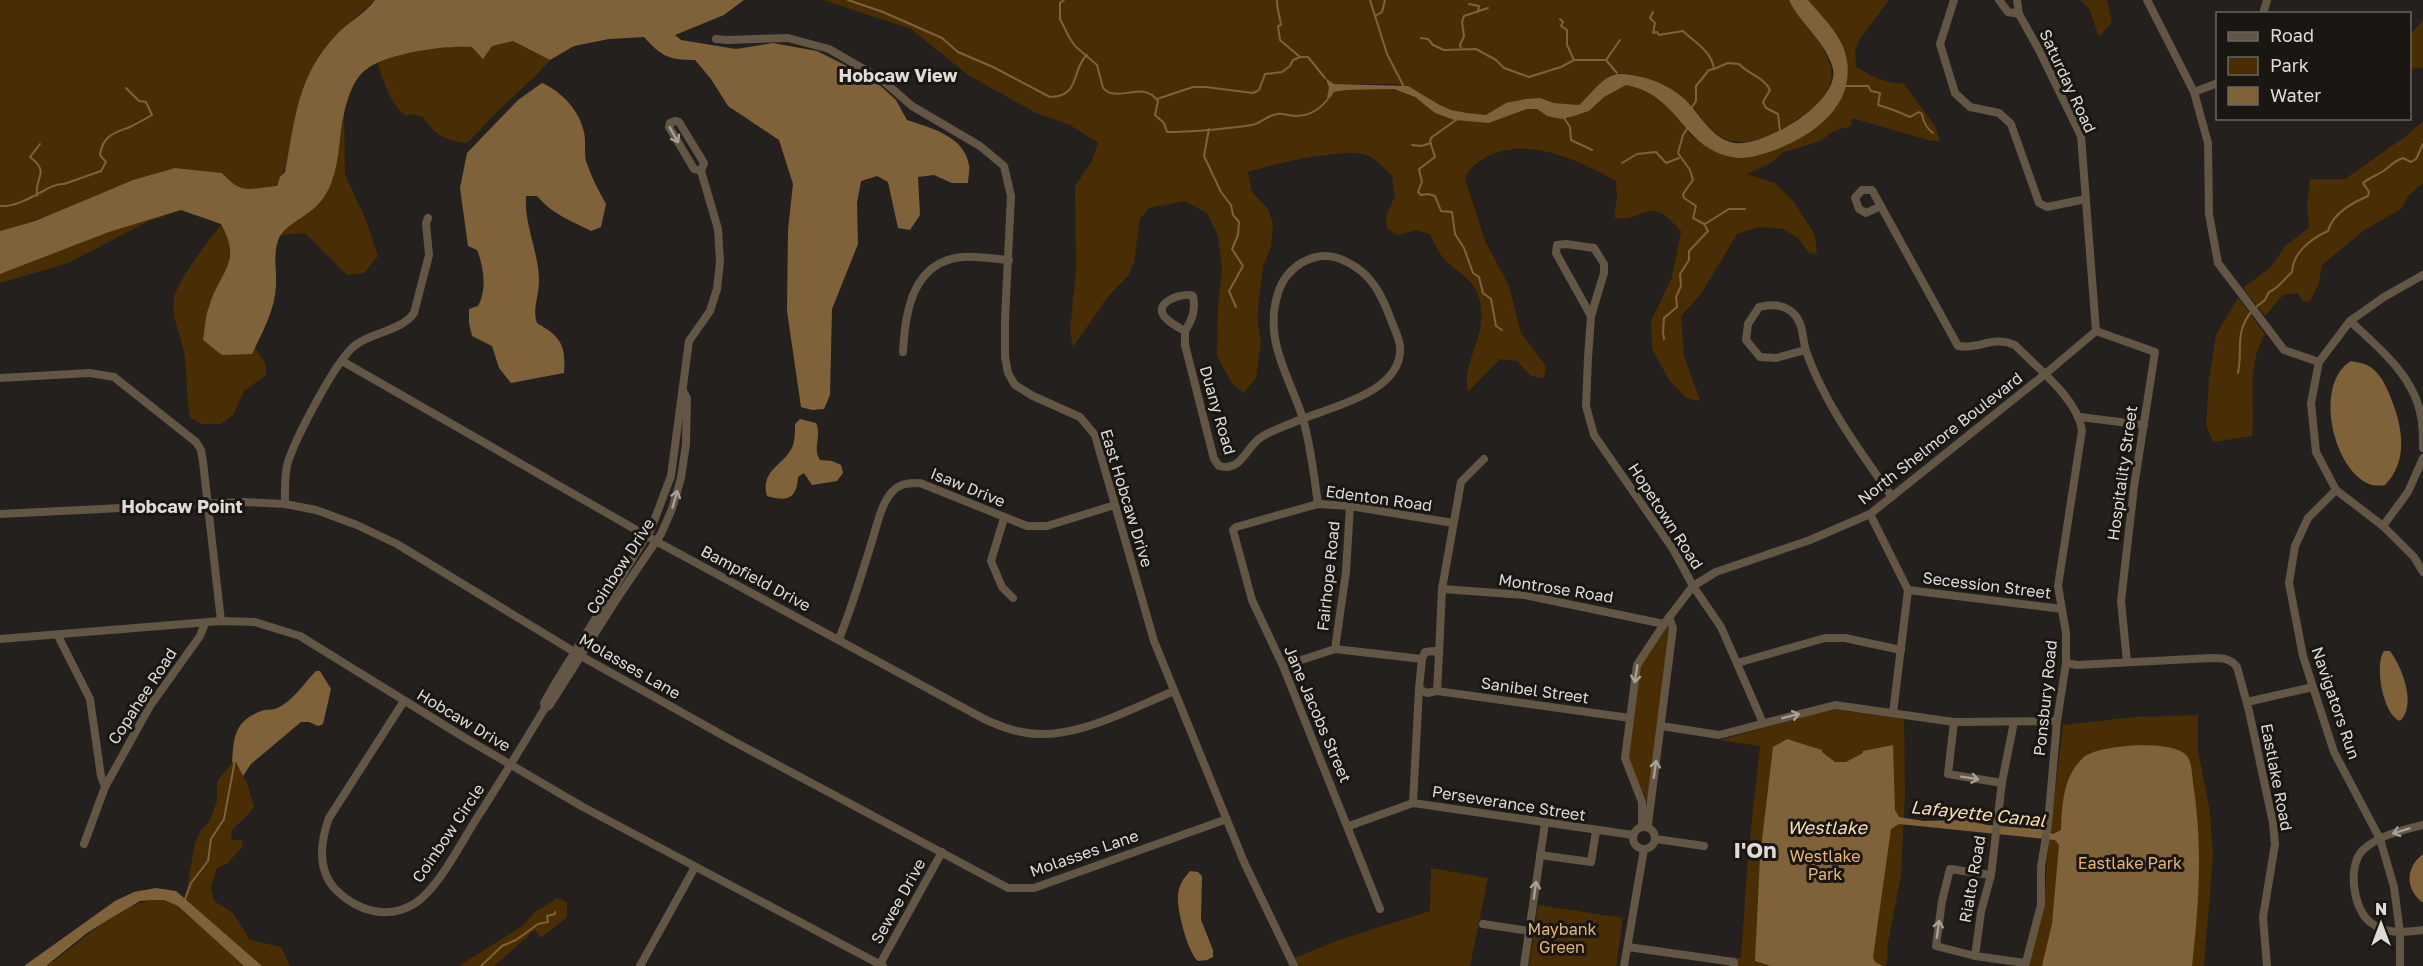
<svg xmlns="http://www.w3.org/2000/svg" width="2423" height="966" font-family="'Golos Text',sans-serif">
<rect width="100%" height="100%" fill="#23201d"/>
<g fill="#492e05">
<path d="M0 0H375L336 35 288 156C286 171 281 174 277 186 249 188 243 196 222 173L175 168 133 180 34 221 0 231Z"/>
<path d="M823 0H1789C1794 12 1802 18 1810 29 1837 65 1843 88 1802 116 1775 134 1741 156 1712 130 1703 122 1697 110 1688 103 1678 96 1666 91 1656 85 1645 79 1631 72 1617 73 1606 75 1589 96 1579 105L1554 103 1540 98 1486 115 1467 113 1451 110 1397 84H1334L1324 80 1329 86 1330 98 1334 92 1347 90 1394 89 1415 97 1435 113 1454 120 1489 123 1527 109H1537L1547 116 1561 119 1574 116 1589 111 1604 97 1625 85 1636 87 1660 99 1678 116 1692 137 1732 157 1838 106 1835 33 1808 0H1889L1860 39 1855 51 1856 66C1872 78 1884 82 1904 84L1935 126 1940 141H1932L1852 118 1851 126 1834 131 1820 141 1782 153 1771 163 1747 174 1775 183 1794 202 1815 235 1817 254 1809 253 1798 238 1783 229 1758 227 1737 234 1701 294 1681 316 1684 356 1700 401 1686 398 1669 380 1652 349 1651 321 1672 277 1681 232C1648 189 1643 226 1614 217L1617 198 1616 181C1580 161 1529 136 1488 156 1477 162 1470 167 1465 178L1485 241 1509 286 1521 333 1546 366 1544 378 1531 376 1517 361 1500 359 1468 392C1460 361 1493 332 1477 292 1471 278 1453 269 1444 259 1438 252 1434 242 1430 234L1416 230 1398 235 1387 229 1386 216 1395 196 1392 176C1385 170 1376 158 1367 155 1345 147 1272 164 1248 172L1252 192 1268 209 1273 224 1271 247 1263 266 1257 318 1261 342 1256 378 1244 393 1233 385 1217 356 1218 306 1222 270 1218 236 1207 213 1185 201 1149 208 1140 219 1134 262 1129 275 1110 294 1073 347 1070 331 1076 271 1075 186 1092 161 1098 143 1070 125 1036 113 968 75 911 29Z"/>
<polygon points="2080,0 2107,0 2112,22 2099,37 2089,8"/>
<polygon points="2423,15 2423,68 2410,69 2410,35 2422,21"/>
<path d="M513 41 550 60C533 80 514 95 496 113 485 123 478 134 466 143 444 140 435 135 423 117L413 114 406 116C390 103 384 83 378 64 413 42 472 50 513 41Z"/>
<polygon points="344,113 345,175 366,220 378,256 364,273 347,275 305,233 280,235 333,179"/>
<polygon points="2423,121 2423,183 2408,196 2402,208 2363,231 2322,265 2319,283 2310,301 2303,302 2298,293 2283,295 2265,316 2243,288 2272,266 2285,246 2309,228 2307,205 2310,179 2345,179 2406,136"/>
<polygon points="181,210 147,222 68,263 0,283 0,274 109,232"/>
<path d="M222 224C239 257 223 276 209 307L251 354 255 348 266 365V375L244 391 233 415 221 424H201L190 417C186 397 187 377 185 357 182 337 169 314 175 294 182 275 208 241 222 224Z"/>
<path d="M2238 298 2265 334C2245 370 2256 398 2252 436L2213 442 2206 425 2209 380 2216 335Z"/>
<polygon points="1668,623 1670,630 1647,801 1628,757 1640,666"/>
<polygon points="1832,709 1904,719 1905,794 1901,875 1887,948 1888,952 1886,966 1737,966 1737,958 1741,958 1748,857 1760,746 1720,740"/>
<polygon points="2198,715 2198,751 2210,812 2213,856 2204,966 2030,966 2030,954 2044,910 2047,860 2063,725 2135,717"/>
<path d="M235 760 248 786 254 807C248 817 239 822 231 831L232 840H241L243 846 228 863 217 868 211 888 214 901 233 913 250 940 281 947 290 966H262L185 899 195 843 201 830 209 822 217 801V781Z"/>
<polygon points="1431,868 1488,878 1470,966 1298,966 1294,958 1336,941 1430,911"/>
<polygon points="557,898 567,902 567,917 541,938 535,930 494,966 459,966 522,926 535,912"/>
<path d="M155 900H164L178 906 244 966H46C80 946 114 903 155 900Z"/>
<polygon points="1538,905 1623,918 1616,966 1529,966"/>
</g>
<g fill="#80623a">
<path d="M375 0H744L724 15 675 35 681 40 736 49 773 43 817 51 873 79 896 100 907 120C931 128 964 136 969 165 970 170 968 178 968 183H952L934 175 918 177 920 215 910 230 898 228 888 182 877 176 861 181 857 203 858 244 832 309 830 395 824 409 812 410 801 407 787 311 788 230 793 184 779 140 728 106 711 79 695 60C669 60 662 57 644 37L609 39 574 46 550 60 513 41 492 46 483 59 472 47C445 45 383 53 363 72 353 81 347 100 344 113 339 135 340 159 332 181 328 193 319 206 308 213 299 220 286 226 280 236 272 252 277 269 276 286 275 310 262 333 252 354L222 355 203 340C205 329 205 317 209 307 219 272 243 263 221 224L181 210 109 232 0 274V231L35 221 133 180 175 168 222 173C243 196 249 188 277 186L280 177 285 172C296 117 296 78 337 34 348 22 366 13 375 0Z"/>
<path d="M1789 0H1808C1823 18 1844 37 1847 61 1854 108 1811 137 1772 151 1759 155 1746 160 1732 157 1681 147 1681 96 1626 85L1604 97 1589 111 1574 116 1561 119 1547 116 1537 109H1527L1489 123 1454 120 1435 113 1415 97 1394 89 1347 90 1334 92 1330 98H1327L1329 87 1325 78 1334 84 1408 86 1438 104 1451 110 1467 113 1486 115 1506 103 1526 99 1540 98 1554 103 1579 105C1588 97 1600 81 1609 77 1618 72 1626 74 1636 76 1655 79 1678 90 1691 106 1703 120 1715 140 1735 143 1764 147 1840 102 1833 69 1826 41 1800 24 1789 0Z"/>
<path d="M542 83C562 92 579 110 584 132 586 141 584 151 586 161 591 176 598 190 606 204L601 227 591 231C571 221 552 214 537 196H526C524 226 539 252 539 281 539 296 532 309 537 323 561 337 566 345 564 373L511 383 499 368 492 346 472 336 469 323V309L478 306C487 290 484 267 477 250L468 246 460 188 467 153 518 100Z"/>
<path d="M2351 361C2359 363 2366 363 2373 369 2382 376 2388 390 2392 401 2403 429 2408 462 2385 485 2379 486 2372 486 2367 483 2332 466 2314 383 2351 361Z"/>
<path d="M800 419 816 423C822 436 812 448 820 460L832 461 841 465 843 473 837 481 812 485 804 473 798 477C797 499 787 502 767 496 760 471 782 466 792 448 795 441 795 431 795 424Z"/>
<path d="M2384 651H2390C2402 667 2417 705 2400 721 2383 716 2374 664 2384 651Z"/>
<path d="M316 671H320L331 689 323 724 318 726 309 722H301L251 764 243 776 235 760 232 763C234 738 233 722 261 711 265 709 271 710 275 709 293 702 303 684 316 671Z"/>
<path d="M1787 739 1822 750V752L1835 762H1846L1863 753V751L1893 745 1895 810 1899 817 1924 821 1966 820 1987 825 2041 829 2053 834 2061 830C2062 805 2063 776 2083 758 2097 744 2175 739 2187 756 2192 763 2192 775 2193 783 2203 847 2199 902 2192 966H2042L2052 924 2059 845 2055 840 1899 824 1891 829 1873 957 1875 962 1883 966H1771L1755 961 1760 857 1773 747Z"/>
<path d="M2423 854V903C2405 889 2405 868 2423 854Z"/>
<path d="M1190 871 1198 872 1202 876 1201 920 1213 950V957L1207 960 1198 961C1188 953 1177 911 1178 897 1178 886 1183 879 1190 871Z"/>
<polygon points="156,888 176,891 262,966 244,966 178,906 164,900 155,900 140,901 111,918 87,933 46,966 24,966 115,901 134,892"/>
</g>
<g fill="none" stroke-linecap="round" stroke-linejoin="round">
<g stroke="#80623a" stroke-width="2">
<path d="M848 0 883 12 942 38 958 52 993 67 1050 97C1081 97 1071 69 1087 55"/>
<path d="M1064 0 1060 3V19L1069 37 1075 46 1097 65 1103 88C1106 90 1108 93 1111 93 1128 97 1145 83 1158 101L1155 115 1164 123 1167 132C1195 132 1224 129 1252 125 1261 123 1268 115 1277 114 1283 113 1290 116 1296 116 1309 116 1320 109 1328 99"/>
<polyline points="1370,0 1387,54 1403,85"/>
<path d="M1277 1C1277 10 1280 17 1281 25L1278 26 1280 40 1300 57"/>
<polyline points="1469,4 1479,6 1478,12"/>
<path d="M1653 12 1650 18 1655 23 1653 33 1657 32 1659 35 1683 31C1694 42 1711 50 1714 69L1709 70 1696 86V101L1692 107"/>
<polyline points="1375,16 1382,12 1385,0"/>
<polyline points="1560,19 1563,22 1561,26 1567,30 1567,45 1574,60"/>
<polyline points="1421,38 1428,39 1433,45 1444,50 1476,49 1496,60 1504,68 1529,77 1561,67 1574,60 1606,60 1617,73"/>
<polyline points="1461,48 1460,45 1464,36 1462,22 1464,16 1488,8"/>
<polyline points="1606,60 1620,40"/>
<path d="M1714 69 1728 63 1739 64C1748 74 1765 78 1770 90L1763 102 1766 108 1778 114 1780 131"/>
<path d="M1846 86H1868L1871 91 1880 93 1878 105C1889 108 1899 112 1910 117L1919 112 1922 114C1923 121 1927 129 1933 133"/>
<polyline points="1157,99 1193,87 1206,87 1253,93 1259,90 1265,74 1282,72 1290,66 1293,60 1300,57 1308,57 1325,78"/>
<polyline points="1564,118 1570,127 1571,140 1592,150"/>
<polyline points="1456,120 1432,137 1430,141 1435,157 1419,169 1422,182 1418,192 1421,195 1428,194 1435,196 1441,211 1452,212 1455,234 1464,248 1473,273 1479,277 1483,293 1491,299 1496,326 1502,330"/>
<polyline points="1209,129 1204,156 1221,192 1231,205 1233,215 1239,222 1238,235 1232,249 1243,266 1229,291 1236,307"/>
<polyline points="1412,145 1421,146 1431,143"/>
<polyline points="1622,163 1637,154 1656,152 1666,163 1679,158"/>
<path d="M37 196C34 177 51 173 30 157L40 144"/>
<path d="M0 206C24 208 50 182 64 184L101 171 106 162 100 155C103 135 114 133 130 127 138 123 145 119 152 115L146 102 139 101 126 88"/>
<polyline points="1705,224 1729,209 1745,209"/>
<path d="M2256 307 2265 300 2269 292C2279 288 2284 279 2292 272 2293 252 2312 238 2328 231 2333 213 2352 203 2368 196L2369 192 2363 183C2369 178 2375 176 2382 172 2390 167 2393 161 2403 158L2411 162 2416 159 2423 144"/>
<polyline points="1664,339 1663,332 1664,318 1677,307 1676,297 1681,286 1680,274 1689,260 1689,251 1708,231 1704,224 1693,218 1696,206 1684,198 1683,194 1693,180 1690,170 1678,153 1683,135 1687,129"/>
<path d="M2238 373C2243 349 2234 332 2252 311"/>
<polyline points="185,899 191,883 208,861 211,839 224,819 235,760"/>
<polyline points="481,966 502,946 516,940 538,924 548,922 547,916 555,914 555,912"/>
</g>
<g stroke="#635645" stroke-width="8">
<polyline points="1954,0 1940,44 1955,93 1970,107 1999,113 2011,124 2039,203 2047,207 2086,199"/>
<polyline points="1999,0 2008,12 2019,14"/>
<polyline points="2017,0 2019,14 2039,50 2081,136 2096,331"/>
<polyline points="2147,0 2194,92 2208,143 2209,214 2218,263 2284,350 2319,362"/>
<polyline points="2263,14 2267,0"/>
<polyline points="716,39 727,40 788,38 829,49 881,79 912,106 980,146 1004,166 1011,196 1005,319 1005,357 1008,373 1015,385 1033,396 1080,417 1095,435 1154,641 1244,862 1294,966"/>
<polyline points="2194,92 2218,83"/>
<path d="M1881 206 1866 213 1859 209 1855 198 1862 190H1872L1958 346C1979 350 1992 335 2015 345 2037 368 2077 398 2082 430L2058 586 2066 633V663L2057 721 2048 824 2041 867V905L2025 966"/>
<polyline points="2423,275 2384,297 2350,321 2319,362 2311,403 2316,452 2336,490 2383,526 2414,557 2423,572"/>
<polyline points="1591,316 1556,253 1557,245 1566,244 1594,248 1604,264 1604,273 1591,316 1588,358 1586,406 1594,435 1673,549 1693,586 1721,627 1763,723"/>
<path d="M2350 321C2378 347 2414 376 2421 416 2423 426 2423 438 2423 448"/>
<path d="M1185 331C1192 320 1196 310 1193 296 1185 292 1159 300 1162 312 1164 320 1178 327 1185 331V345L1214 459 1219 466C1241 472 1245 449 1260 438 1270 431 1285 426 1297 421 1329 407 1404 393 1400 346 1399 338 1394 328 1391 320 1384 301 1375 280 1357 268 1339 256 1323 251 1303 262 1291 269 1282 280 1278 293 1263 340 1289 375 1303 419 1311 447 1314 476 1318 504"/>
<polyline points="2096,331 2155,352 2134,487 2121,601 2127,662"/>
<path d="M1805 350 1776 358 1760 357 1746 340 1748 324 1759 307C1770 304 1784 304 1793 313 1804 323 1802 339 1806 351 1825 405 1860 451 1892 497"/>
<path d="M903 352C905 311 913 261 963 257 978 256 994 259 1009 260"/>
<path d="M342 361 652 539 986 720C998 725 1009 730 1022 732 1070 743 1130 709 1174 691"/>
<polyline points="0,378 90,373 114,377 196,442 201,450 203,462 221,621"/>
<polyline points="2080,417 2144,425"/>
<polyline points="2336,490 2308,518 2295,546 2289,583 2303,656 2334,752 2380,839 2394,887 2400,933 2400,966"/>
<path d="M285 504C285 490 284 475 288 462 296 437 333 367 351 349 368 332 401 332 414 313L429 255 426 223 428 218"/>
<polyline points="0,514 243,502 285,504 316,510 357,525 397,544 581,656 731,740 1008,888 1034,888 1227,819"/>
<polyline points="1870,514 1908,590 1893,713"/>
<polyline points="1004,518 991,561 1002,587 1013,598"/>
<polyline points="2383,526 2408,492 2423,458"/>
<polyline points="1442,589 1524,595 1664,624"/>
<polyline points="1908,590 2062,609"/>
<polyline points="58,636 90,699 101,776 105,787 84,844"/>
<polyline points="0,639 221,621 255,622 300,636 465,738 583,807 883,966"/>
<path d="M839 639C852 607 862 574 872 541 877 526 881 502 894 490 901 483 911 483 920 483L1027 526H1047L1115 505"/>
<polyline points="1335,649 1346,572 1350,506"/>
<polygon points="1434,651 1439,654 1437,691 1427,693 1419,689 1422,659 1425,652"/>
<polyline points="1439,654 1442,589 1461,482 1484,459"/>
<polyline points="1737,663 1825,638 1845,638 1901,650"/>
<path d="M2066 663 2077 665 2211 658C2222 658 2230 658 2237 667L2249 711 2273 823 2275 844 2263 917 2267 966"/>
<polyline points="1283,666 1335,649 1422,659"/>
<polyline points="1437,691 1630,718"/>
<path d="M404 701 329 818C320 843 317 871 337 891 357 910 386 920 412 905 436 892 460 845 475 821 499 784 522 746 545 708L549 706 616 600 661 534 672 509 681 478 686 444 687 398 683 391"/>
<polyline points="2247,702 2313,687"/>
<polyline points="545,708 544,703 556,682 651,529 671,476 689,341 710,311 717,289 720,262 718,229 701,171 704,163 679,122 675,121 670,123 669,127 694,169 701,171"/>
<polyline points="1954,722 1948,774 2002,783"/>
<polyline points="2014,722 2002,782 1991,875 1981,912 1975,956 2025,963"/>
<polyline points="1661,726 1719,735 1835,705 1954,722 2057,721"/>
<polyline points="105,787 150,706 200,636 205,623"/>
<polyline points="1413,803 1419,689"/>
<polyline points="1648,824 1673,628 1669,617"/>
<path d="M2423 825C2403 830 2379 835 2363 850 2347 865 2353 909 2370 922 2386 935 2404 932 2423 930"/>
<polyline points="1349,826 1413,803 1633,835"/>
<circle cx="1644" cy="838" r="11"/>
<polyline points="1642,827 1642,802 1625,758 1637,665 1664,624 1693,586 1716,572 1810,540 1870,514 2044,375 2096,331"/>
<polyline points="1656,839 1704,846"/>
<polyline points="1540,855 1591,862 1596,831"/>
<polyline points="1380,909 1283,666 1252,600 1233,530 1236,527 1318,504 1350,506 1453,523"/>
<polyline points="1483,924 1529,931"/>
<polyline points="1628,947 1734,962 1734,966"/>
<polyline points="1975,956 1936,946 1942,901 1950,869 1991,875"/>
<polyline points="880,964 942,852"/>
<polyline points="640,966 695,867"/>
<polyline points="1524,966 1545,823"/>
<polyline points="1624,966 1644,849"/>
</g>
</g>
<defs><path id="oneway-shaft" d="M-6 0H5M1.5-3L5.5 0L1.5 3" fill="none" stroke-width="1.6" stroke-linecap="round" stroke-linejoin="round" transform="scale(1.5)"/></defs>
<g stroke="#a7a097">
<use href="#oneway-shaft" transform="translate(674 135) rotate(61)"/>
<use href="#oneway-shaft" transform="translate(675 499) rotate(-74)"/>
<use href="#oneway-shaft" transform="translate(1636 674) rotate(99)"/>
<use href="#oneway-shaft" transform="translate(1791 716) rotate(-14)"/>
<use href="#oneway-shaft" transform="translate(1655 769) rotate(-82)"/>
<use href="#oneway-shaft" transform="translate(1970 778) rotate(9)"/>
<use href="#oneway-shaft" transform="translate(2401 831) rotate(163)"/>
<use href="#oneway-shaft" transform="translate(1535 890) rotate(-82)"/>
<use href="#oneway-shaft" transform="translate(1938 929) rotate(-82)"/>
</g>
<g text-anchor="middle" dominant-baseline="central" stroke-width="6" stroke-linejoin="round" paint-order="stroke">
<g font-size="16" fill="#dedcda" stroke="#1a1713">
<text transform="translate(2068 81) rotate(65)">Saturday Road</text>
<text transform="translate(1218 410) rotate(74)">Duany Road</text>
<text transform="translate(1940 438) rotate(-38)">North Shelmore Boulevard</text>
<text transform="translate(2122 473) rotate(-82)">Hospitality Street</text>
<text transform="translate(968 487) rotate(22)">Isaw Drive</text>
<text transform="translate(1127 498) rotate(73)">East Hobcaw Drive</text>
<text transform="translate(1379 498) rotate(8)">Edenton Road</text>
<text transform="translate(1666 516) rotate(57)">Hopetown Road</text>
<text transform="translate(620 566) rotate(-57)">Coinbow Drive</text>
<text transform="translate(1328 576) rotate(-84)">Fairhope Road</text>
<text transform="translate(756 578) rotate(28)">Bampfield Drive</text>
<text transform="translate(1987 585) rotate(7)">Secession Street</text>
<text transform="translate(1556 588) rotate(9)">Montrose Road</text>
<text transform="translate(630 666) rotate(30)">Molasses Lane</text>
<text transform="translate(1535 690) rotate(8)">Sanibel Street</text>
<text transform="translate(142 696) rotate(-57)">Copahee Road</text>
<text transform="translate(2045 698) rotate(-84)">Ponsbury Road</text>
<text transform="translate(2336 703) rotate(71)">Navigators Run</text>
<text transform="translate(1318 714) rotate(67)">Jane Jacobs Street</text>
<text transform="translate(464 720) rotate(31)">Hobcaw Drive</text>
<text transform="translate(2277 777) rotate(79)">Eastlake Road</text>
<text transform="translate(1509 803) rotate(9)">Perseverance Street</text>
<text transform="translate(448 833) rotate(-56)">Coinbow Circle</text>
<text transform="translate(1084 853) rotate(-19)">Molasses Lane</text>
<text transform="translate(1972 879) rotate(-80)">Rialto Road</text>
<text transform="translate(898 901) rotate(-61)">Sewee Drive</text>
</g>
<g font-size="16" fill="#e6b576" stroke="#1a1713">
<text x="1825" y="856">Westlake<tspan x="1825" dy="18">Park</tspan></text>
<text x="2130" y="863">Eastlake Park</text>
<text x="1562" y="929">Maybank<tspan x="1562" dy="18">Green</tspan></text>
</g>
<g font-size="18" font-weight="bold" fill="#e0dbd7" stroke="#1a1713">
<text x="898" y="75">Hobcaw View</text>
<text x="182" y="506">Hobcaw Point</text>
</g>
<g font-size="18" font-style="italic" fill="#fadcb6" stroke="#1a1713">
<text transform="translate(1978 813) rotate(6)">Lafayette Canal</text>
<text x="1827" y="827">Westlake</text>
</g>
<g font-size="22" font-weight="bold" fill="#e0dbd7" stroke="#1a1713">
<text x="1755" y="849">I'On</text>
</g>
</g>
<rect x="2216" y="12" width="195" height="108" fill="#1a1713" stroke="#686663" stroke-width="1.5"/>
<rect x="2228" y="32" width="30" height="9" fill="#635645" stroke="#686663" stroke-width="1.5"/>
<text x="2270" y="42" font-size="18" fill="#dedcda">Road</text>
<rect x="2228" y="57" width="30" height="18" fill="#492e05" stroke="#686663" stroke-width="1.5"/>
<text x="2270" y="72" font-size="18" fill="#dedcda">Park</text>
<rect x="2228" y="87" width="30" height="18" fill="#80623a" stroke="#686663" stroke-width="1.5"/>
<text x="2270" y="102" font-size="18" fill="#dedcda">Water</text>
<g transform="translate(2381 924)" stroke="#1a1713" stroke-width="4.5" paint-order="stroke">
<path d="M0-4.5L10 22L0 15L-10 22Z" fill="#dedcda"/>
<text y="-9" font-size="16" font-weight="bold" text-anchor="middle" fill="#dedcda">N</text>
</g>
</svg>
